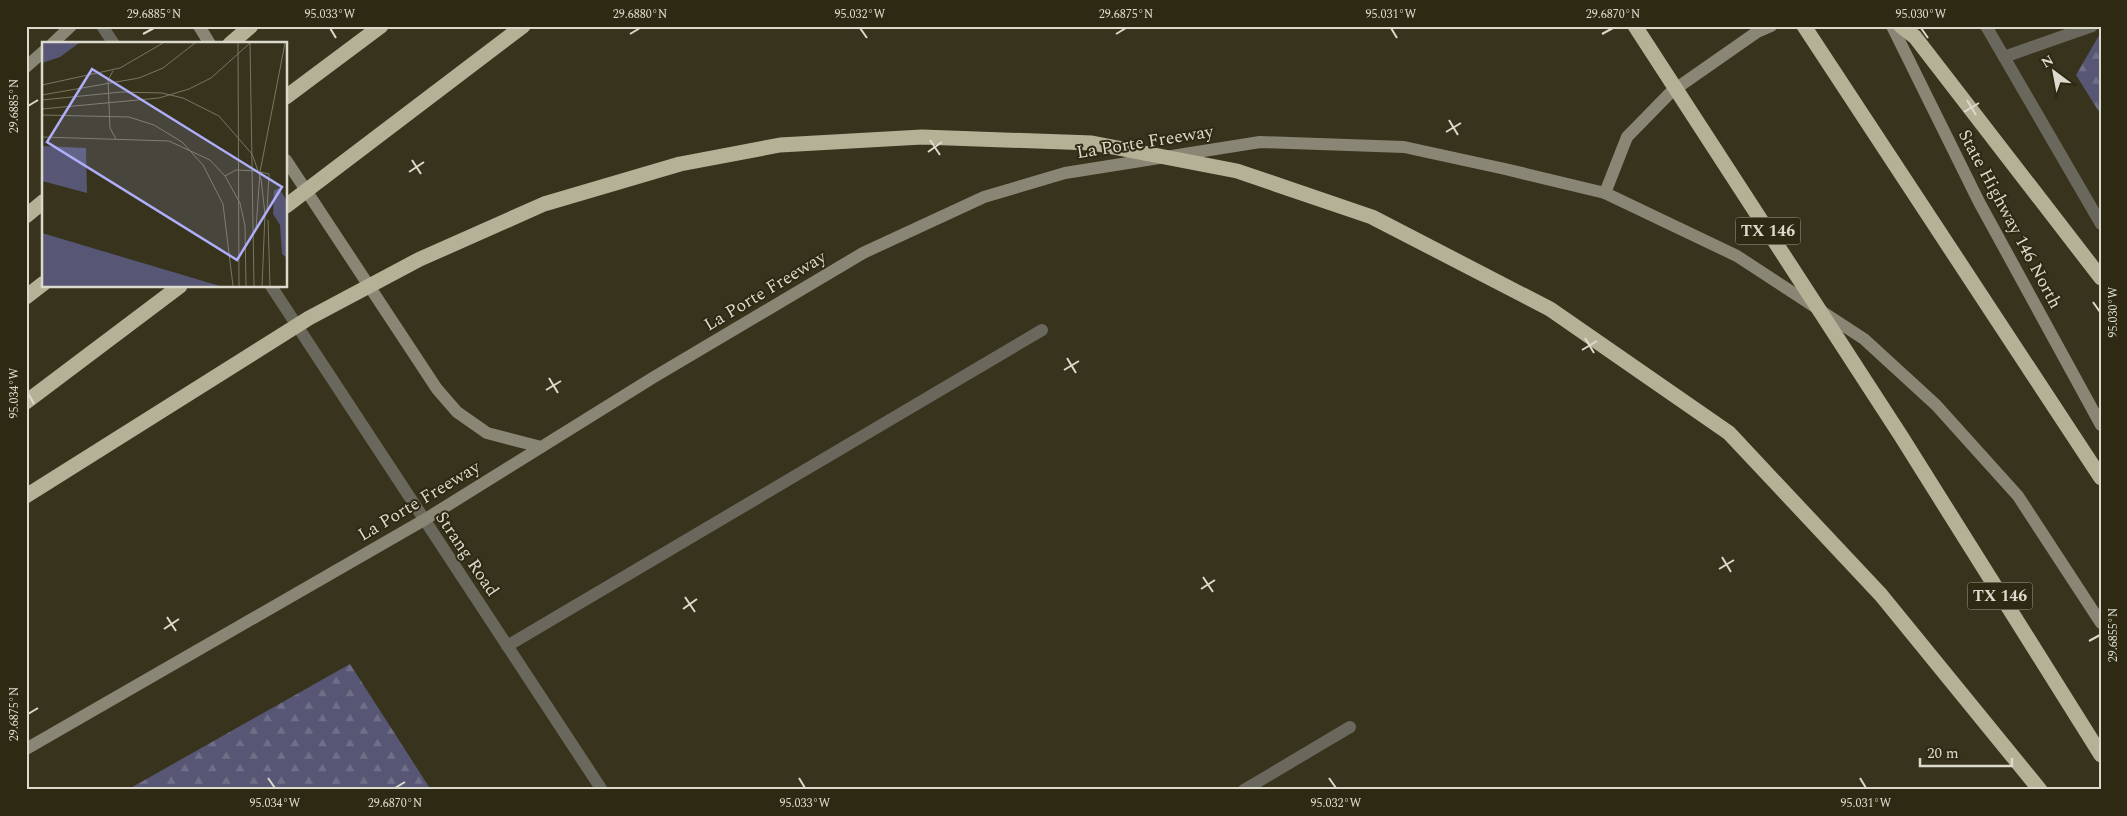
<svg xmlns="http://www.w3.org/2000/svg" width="2127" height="816" font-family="Spectral,serif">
<defs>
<pattern id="forest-firs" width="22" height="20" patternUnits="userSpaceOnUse" patternTransform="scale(1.25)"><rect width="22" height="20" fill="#575775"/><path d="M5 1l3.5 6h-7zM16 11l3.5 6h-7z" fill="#6f6f87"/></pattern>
</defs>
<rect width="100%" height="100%" fill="#37331c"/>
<g fill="url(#forest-firs)">
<polygon points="2101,32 2101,115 2076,75"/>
<polygon points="350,664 431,790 127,790"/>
</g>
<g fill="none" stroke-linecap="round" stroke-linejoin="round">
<g stroke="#6a685d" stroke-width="12">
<polyline points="2004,57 2092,26"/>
<polyline points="507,646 1042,330"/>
<polyline points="1244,790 1350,727"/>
</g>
<g stroke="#6a685d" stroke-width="12">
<polyline points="102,26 114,44"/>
<polyline points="271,286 602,790"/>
</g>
<polyline stroke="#6a685d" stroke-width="12" points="1986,26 2101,224"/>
<g stroke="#898675" stroke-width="12">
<polyline points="199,26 210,44"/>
<polyline points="1892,26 1979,202 2101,425"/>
<polyline points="52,44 71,26"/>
<polyline points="26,67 44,51"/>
<polyline points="286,160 437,389 457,412 487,433 541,447"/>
<polyline points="1605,193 1627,137 1671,92 1757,32 1771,26"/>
<polyline points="26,749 424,520 654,377 863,253 984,197 1065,173 1260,142 1404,147 1505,169 1605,193 1737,256 1864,339 1936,405 2018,496 2101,623"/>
</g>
<g stroke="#b5b197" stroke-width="15">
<polyline points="1635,26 1901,436 2101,755"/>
<polyline points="1804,26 2101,478"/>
<polyline points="1901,26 1915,37 2101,278"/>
<polyline points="230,44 251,26"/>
<polyline points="286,97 381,26"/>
<polyline points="286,206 523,26"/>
<polyline points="26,216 44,201"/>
<polyline points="26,297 44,283"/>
<polyline points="26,402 180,286"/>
<polyline points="26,496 309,318 420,259 544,204 680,164 780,145 922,137 1092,143 1237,171 1372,217 1550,309 1729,433 1881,595 2040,790"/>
</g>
</g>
<path fill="none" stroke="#dcdacc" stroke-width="2" d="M330 28 336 38M860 28 867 38M1391 28 1397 38M1921 28 1928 38M143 34 154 28M630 34 640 28M1116 34 1126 28M1602 34 1613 28M1967 100 1976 115M28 106 38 100M1964 112 1979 103M1449 120 1458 135M1446 132 1461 123M930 140 940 155M928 152 942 142M412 160 421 174M409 172 424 162M2093 302 2100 312M1585 338 1594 353M1582 350 1597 341M1067 358 1076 373M1064 370 1079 361M549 378 558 393M546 390 561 381M28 393 34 404M1722 557 1731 572M1719 569 1734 560M1203 577 1213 592M1201 589 1215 580M685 597 695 612M683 609 697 599M167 617 176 631M164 629 179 619M2089 641 2100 635M28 714 38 708M268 778 275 788M799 778 805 788M1329 778 1336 788M1860 778 1866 788M395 788 405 782"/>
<g text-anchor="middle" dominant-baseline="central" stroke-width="4" stroke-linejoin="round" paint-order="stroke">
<g fill="#2d2913" stroke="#a8a594" stroke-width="1">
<rect x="1735.5" y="217.5" width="65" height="27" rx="4"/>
<rect x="1967.5" y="582.5" width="65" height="27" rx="4"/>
</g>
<g font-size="16" font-weight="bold" fill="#dcdacc">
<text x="1768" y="231">TX 146</text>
<text x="2000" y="596">TX 146</text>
</g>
<g font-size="18" fill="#dcdacc" stroke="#2d2913">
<text transform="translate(1145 142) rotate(-9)">La Porte Freeway</text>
<text transform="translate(2010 219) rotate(62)">State Highway 146 North</text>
<text transform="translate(765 291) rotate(-31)">La Porte Freeway</text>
<text transform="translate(419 501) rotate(-31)">La Porte Freeway</text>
<text transform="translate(467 554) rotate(56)">Strang Road</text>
</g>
</g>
<g transform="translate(42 42)">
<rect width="245" height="245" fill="#37331c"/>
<path d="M0 1H37L18 15 0 21ZM0 104 44 106 45 151 0 139ZM237 146 245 159V216L240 212 238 183 231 172 232 149ZM0 191 67 211 178 244H0Z" fill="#575775"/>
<path fill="none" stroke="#797662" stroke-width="1" d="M196 1 197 244M208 1 212 244M71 29 66 38 68 86 74 97M0 43 78 26 121 1M0 53 97 36 121 26 153 1M0 58 79 50 120 51 141 56 177 74 210 112 219 137 223 172 220 244M0 67 117 56 147 47 169 36 208 1M0 73 87 75 112 83 140 100 161 123 181 162 191 244M0 95 127 99 168 118 183 134 198 161 203 184 204 244M218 130 227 132 225 169M183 134 194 128 215 129M226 178 228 244M214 187 218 130 243 1"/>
<path fill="#aeaefa" fill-opacity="0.15" stroke="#aeaefa" stroke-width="2.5" d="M50 27 240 145 195 218 5 100Z"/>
<rect width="245" height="245" fill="none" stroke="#dcdacc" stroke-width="2.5"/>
</g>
<rect width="2127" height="816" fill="none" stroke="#2d2913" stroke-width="55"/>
<g transform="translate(2054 72) rotate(328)" stroke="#2d2913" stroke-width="4" paint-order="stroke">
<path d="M0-4L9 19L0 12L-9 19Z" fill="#dcdacc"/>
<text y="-8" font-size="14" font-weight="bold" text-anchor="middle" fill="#dcdacc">N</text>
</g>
<path d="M1920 758v8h92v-8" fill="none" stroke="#dcdacc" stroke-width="2.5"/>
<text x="1927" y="758" font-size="15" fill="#dcdacc" stroke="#2d2913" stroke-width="4" paint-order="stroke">20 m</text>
<rect x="28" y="28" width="2072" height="760" fill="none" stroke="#dcdacc" stroke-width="2"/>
<g font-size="12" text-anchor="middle" fill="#dcdacc">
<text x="154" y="18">29.6885°N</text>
<text x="330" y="18">95.033°W</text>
<text x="640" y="18">29.6880°N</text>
<text x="860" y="18">95.032°W</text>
<text x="1126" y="18">29.6875°N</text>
<text x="1391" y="18">95.031°W</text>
<text x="1613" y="18">29.6870°N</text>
<text x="1921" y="18">95.030°W</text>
<text transform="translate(14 106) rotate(-90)" y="4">29.6885°N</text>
<text transform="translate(2113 312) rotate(-90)" y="4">95.030°W</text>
<text transform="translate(14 393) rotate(-90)" y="4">95.034°W</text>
<text transform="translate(2113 635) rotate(-90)" y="4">29.6855°N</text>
<text transform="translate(14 714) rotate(-90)" y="4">29.6875°N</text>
<text x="275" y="807">95.034°W</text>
<text x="395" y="807">29.6870°N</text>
<text x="805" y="807">95.033°W</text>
<text x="1336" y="807">95.032°W</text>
<text x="1866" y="807">95.031°W</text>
</g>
</svg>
